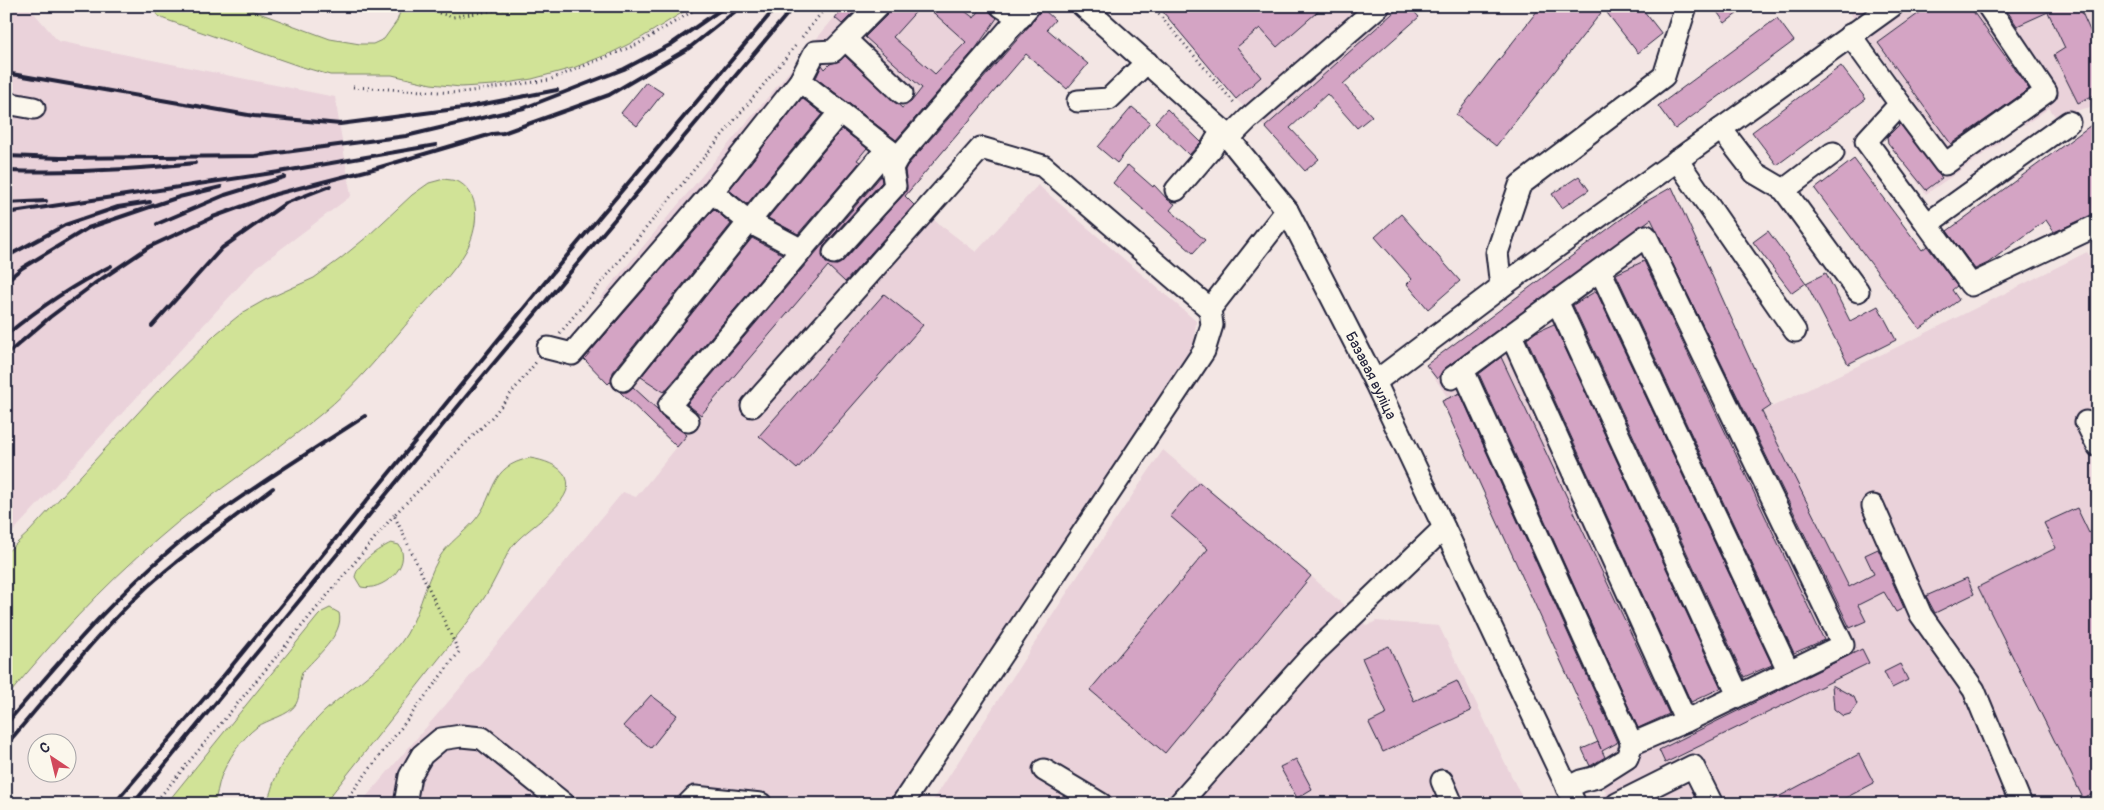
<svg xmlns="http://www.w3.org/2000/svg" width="2104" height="810" font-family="Pangolin,sans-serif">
<rect width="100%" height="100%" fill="#f3e6e4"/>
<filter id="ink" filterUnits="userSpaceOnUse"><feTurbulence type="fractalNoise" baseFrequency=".02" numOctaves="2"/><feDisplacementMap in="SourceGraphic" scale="10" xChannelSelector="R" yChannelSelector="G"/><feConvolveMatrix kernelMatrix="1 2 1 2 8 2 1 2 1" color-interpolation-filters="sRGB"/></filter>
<g filter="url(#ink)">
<g fill="#ead2da">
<polygon points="6,6 28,6 58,41 335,97 351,196 257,267 6,539"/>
<polygon points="844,6 1040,6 1055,20 905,197 914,205 976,252 1038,185 1196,321 1194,343 898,789 890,804 360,804 461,687 623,492 636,497 677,447 622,394 608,384 576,350 604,304 600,298"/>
<polygon points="1158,6 1401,6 1265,128 1236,99"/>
<polygon points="1845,6 2094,6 2098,13 2098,105 2055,116 2049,108 2025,125 2020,117 1994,135 2000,143 1926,194 1888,143 1887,134 1920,109"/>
<polygon points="1640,205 1651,219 1744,420 1916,338 2087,252 2092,260 2098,257 2098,804 1601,804 1598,798 1607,793 1591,769 1582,749 1598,742 1442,401 1448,398 1426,365"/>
<polygon points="1163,450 1311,576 1367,626 1376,621 1439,626 1525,804 931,804 1081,571"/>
</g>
<g fill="#d1e397" stroke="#7a8269">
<path d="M153 6H240L330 39 360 44H373L384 39 397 21 402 6H566C578 11 589 14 601 6H693L641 38 611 53 573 68 532 79 494 85 461 87 431 84 392 75H330L299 66 164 19 157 15Z"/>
<path d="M444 179C449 180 455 180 459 182 483 196 477 231 466 251 453 274 433 293 416 313 386 348 357 385 320 415 268 458 209 494 158 539 102 587 53 641 6 698V553L29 532 158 391 217 333 242 313 265 300 314 278 340 259 368 236 412 195 429 183Z"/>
<path d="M530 458C543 460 560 465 566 477 578 502 524 528 511 548 505 557 502 566 497 575 490 590 480 604 471 618L324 804H265C271 795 271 788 275 779 283 758 298 740 313 723 339 694 376 675 400 644 420 618 423 586 439 558 448 543 464 533 475 520 497 494 487 467 530 458Z"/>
<path d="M391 543 399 545C413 566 382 592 361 587L355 577C358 562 378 549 391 543Z"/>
<path d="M330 608 339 613C345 634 314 658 302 673 298 683 301 695 296 704 289 716 268 719 257 727 241 739 228 759 221 777 218 786 217 795 214 804H166L318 616 322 612Z"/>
</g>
<g fill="#d4a4c4" stroke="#22223b">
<polygon points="844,6 860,6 842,24 835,18"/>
<polygon points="890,6 921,6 893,37 935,74 966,42 926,6 958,6 974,18 983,6 989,6 990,12 997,18 976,48 896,140 816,78 822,65 825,69 830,64 841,60 845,56 902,108 911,102 922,88 865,37 887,15"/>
<polygon points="1158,6 1202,6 1207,12 1213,6 1324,6 1277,47 1260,28 1237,47 1261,77 1236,99"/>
<polygon points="1401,6 1409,6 1419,17 1343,84 1372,116 1357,128 1327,94 1290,128 1319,159 1305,171 1265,127"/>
<polygon points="1541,6 1640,6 1662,34 1638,53 1604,9 1496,146 1456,115"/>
<polygon points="1713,6 1747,6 1725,23"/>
<polygon points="1929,6 1969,6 2029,89 1951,144 1878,43"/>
<polygon points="2004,6 2079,6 2092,35 2098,32 2098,93 2078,103 2054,55 2065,48 2048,12 2017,26"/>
<polygon points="1042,8 1055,20 1047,29 1088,64 1067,89 1026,54 905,196 914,205 845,282 828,266 701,415 687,404 881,176 882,182 824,245 822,256 826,263 837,265 843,261 904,194 907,189 905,170 907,166 1030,25"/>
<polygon points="1777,18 1794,41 1675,129 1658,106"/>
<polygon points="1841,66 1866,99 1777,165 1752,132"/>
<polygon points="646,82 663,93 637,126 621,113"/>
<polygon points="802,98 822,114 747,204 729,190"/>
<polygon points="1132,107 1150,122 1117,163 1098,147"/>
<polygon points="1167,109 1201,142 1189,155 1155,122"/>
<polygon points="2098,120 2098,213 2054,232 2046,220 1988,263 1975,269 1947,231"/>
<polygon points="1900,124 1942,178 1926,190 1888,143 1887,137"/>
<polygon points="842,129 867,148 857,160 860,162 798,234 768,218"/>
<polygon points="1854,159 1922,250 1927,246 1957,286 1952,290 1959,300 1920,329 1815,189"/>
<polygon points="1128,165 1153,187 1154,185 1168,200 1175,204 1170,210 1205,240 1193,253 1113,183"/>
<polygon points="1579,176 1589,190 1562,208 1552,194"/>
<polygon points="1672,187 1771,406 1762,412 1849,587 1874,574 1865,555 1878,549 1904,608 1896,612 1884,592 1858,605 1866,621 1850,628 1651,219 1445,368 1437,379 1426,365 1640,205"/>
<polygon points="714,209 731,224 613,372 611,383 610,382 608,384 584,359"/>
<polygon points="1401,214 1460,281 1428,309 1407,284 1412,279 1375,237"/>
<polygon points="1768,231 1806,283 1792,293 1753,242"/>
<polygon points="752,238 782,254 664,392 641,377"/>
<polygon points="1644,261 1824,640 1794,653 1616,274"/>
<polygon points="1826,273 1850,321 1878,306 1896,340 1848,364 1806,283"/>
<polygon points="1596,291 1772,665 1744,677 1573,305"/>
<polygon points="884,294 923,325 797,469 759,436"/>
<polygon points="1554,324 1721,688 1691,702 1527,339 1536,332"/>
<polygon points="1501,357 1669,714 1638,728 1479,374"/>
<polygon points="633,387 657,409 661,416 687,435 677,447 620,392 627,392"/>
<polygon points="1460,393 1616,740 1617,743 1602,751 1605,757 1592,765 1590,766 1582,749 1598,742 1601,749 1442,401"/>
<polygon points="1199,482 1311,576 1165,753 1090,690 1208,549 1170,516"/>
<polygon points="2077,508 2089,533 2093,530 2098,539 2098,791 2083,798 1978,587 2056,548 2044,523"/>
<polygon points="1967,578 1974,594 1935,613 1926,596"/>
<polygon points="1389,646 1414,701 1457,681 1471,711 1383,752 1369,723 1387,714 1362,658"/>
<polygon points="1862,649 1869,663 1665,763 1659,750"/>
<polygon points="1900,664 1908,680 1892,688 1884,672"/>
<polygon points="1832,685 1854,697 1857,704 1850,714 1843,716 1834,709"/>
<polygon points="651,695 677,715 651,748 623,726"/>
<polygon points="1859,754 1874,783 1834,804 1765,804"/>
<polygon points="1296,759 1312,789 1297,798 1280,767"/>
</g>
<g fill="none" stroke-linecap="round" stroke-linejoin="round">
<g stroke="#22223b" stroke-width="25">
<g id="minor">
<polyline points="1001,6 1020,18"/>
<path id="s1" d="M1083 6 1222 130 1287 210 1375 382 1575 804"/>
<polyline points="1850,35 1900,104 1866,141 1927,224 2069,122"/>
<polyline points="845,39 902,93"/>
<polyline points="800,81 815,52 833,51 878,6"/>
<polyline points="1078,101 1109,99 1147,62"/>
<polyline points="6,103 34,108"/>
<polyline points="1900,104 1945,164 2046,92 1988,6"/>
<polyline points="1721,129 1755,173 1784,190 1858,291"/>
<polyline points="1229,138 1248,119 1379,6"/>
<polyline points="1677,160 1795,331"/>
<polyline points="1176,190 1211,149 1222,130"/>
<polyline points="1784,190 1833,153"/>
<polyline points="712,192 749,222 802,250"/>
<polyline points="1927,224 1971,285 2098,225"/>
<polyline points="834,253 895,186 892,168 898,157"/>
<polyline points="1600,270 1788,670"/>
<polyline points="1501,287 1497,253 1520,185 1664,76 1686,6"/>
<polyline points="1557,301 1738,695"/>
<polyline points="1511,335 1686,721"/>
<polyline points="548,348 572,354 712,192 800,81 898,157 1029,6"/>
<polyline points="1463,370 1632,744"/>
<polyline points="1452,378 1646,236 1843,645 1686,721 1632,744 1627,758 1597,777 1581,781 1567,788"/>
<polyline points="623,380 760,208 840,112"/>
<polyline points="1375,382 1501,287 1892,6"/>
<polyline points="752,406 981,148 1043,166 1210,309"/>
<polyline points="688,421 669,406 887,149"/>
<polyline points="2086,422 2098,446"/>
<polyline points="1873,506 1921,615 1974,690 2021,804"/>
<polyline points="1044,770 1101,804"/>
<polyline points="1442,781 1452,804"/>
<polyline points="405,804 410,776 422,755 441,739 461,736 482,738 564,804"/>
<polyline points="688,804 695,797 761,804"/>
<polyline points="902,804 1204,351 1212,325 1210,309 1287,210"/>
<polyline points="1179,804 1313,654 1444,528"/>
<polyline points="1617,804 1693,766 1712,804"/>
</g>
</g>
<g stroke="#22223b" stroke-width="3" stroke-dasharray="1 4" stroke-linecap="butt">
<polyline points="415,6 453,17 518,6"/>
<polyline points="1152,6 1236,105"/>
<polyline points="802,37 827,6"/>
<polyline points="353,87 457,93 549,80 638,44 701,6"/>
<polyline points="560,333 797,44"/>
<polyline points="154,804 394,515"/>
<polyline points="343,804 459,652 394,515 493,416 537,361"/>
</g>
<use href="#minor" stroke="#fbf7ec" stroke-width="21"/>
<g stroke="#22223b" stroke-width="4">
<polyline points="6,73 254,116 340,124 463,108 557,90"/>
<polyline points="6,156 61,158 255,156 406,136 524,108 624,69 670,45 726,6"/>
<path d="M6 171C69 173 133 170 195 163"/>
<polyline points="6,203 46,201"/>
<polyline points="6,213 279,172 436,145"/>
<polyline points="157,224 225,195 284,177"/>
<polyline points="6,257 65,225 118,207 150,202"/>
<polyline points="6,281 22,268 88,228 179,197 221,187"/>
<polyline points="152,326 222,248 286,203 330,186"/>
<path d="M6 335C39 308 73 285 111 266"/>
<polyline points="6,355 50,317 94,284 149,247 213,217 276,194 377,168 492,134 503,133 609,95 689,48 742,6"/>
<path d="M6 724C64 656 127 581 199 527 252 487 310 452 365 416"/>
<path d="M6 745C52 692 96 634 148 586 187 551 231 520 273 488"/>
<polyline points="114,804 225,674 555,270 777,6"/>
<polyline points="133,804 478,382 794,6"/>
</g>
</g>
</g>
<g text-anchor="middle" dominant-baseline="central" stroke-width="5" stroke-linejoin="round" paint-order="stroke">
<g font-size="15" fill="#22223b" stroke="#fbf7ec">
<text stroke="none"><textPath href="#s1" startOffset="475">Базавая вуліца</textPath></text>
</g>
</g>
<rect width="2104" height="810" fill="none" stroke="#fbf7ec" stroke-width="25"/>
<rect x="12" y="12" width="2079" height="785" fill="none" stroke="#22223b" stroke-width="2" filter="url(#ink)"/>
<g transform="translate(52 758) rotate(325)"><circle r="24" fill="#fbf7ec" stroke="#a4a2a5"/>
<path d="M0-4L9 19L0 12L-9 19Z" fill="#d1495b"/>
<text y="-8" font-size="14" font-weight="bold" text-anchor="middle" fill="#22223b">С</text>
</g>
</svg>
